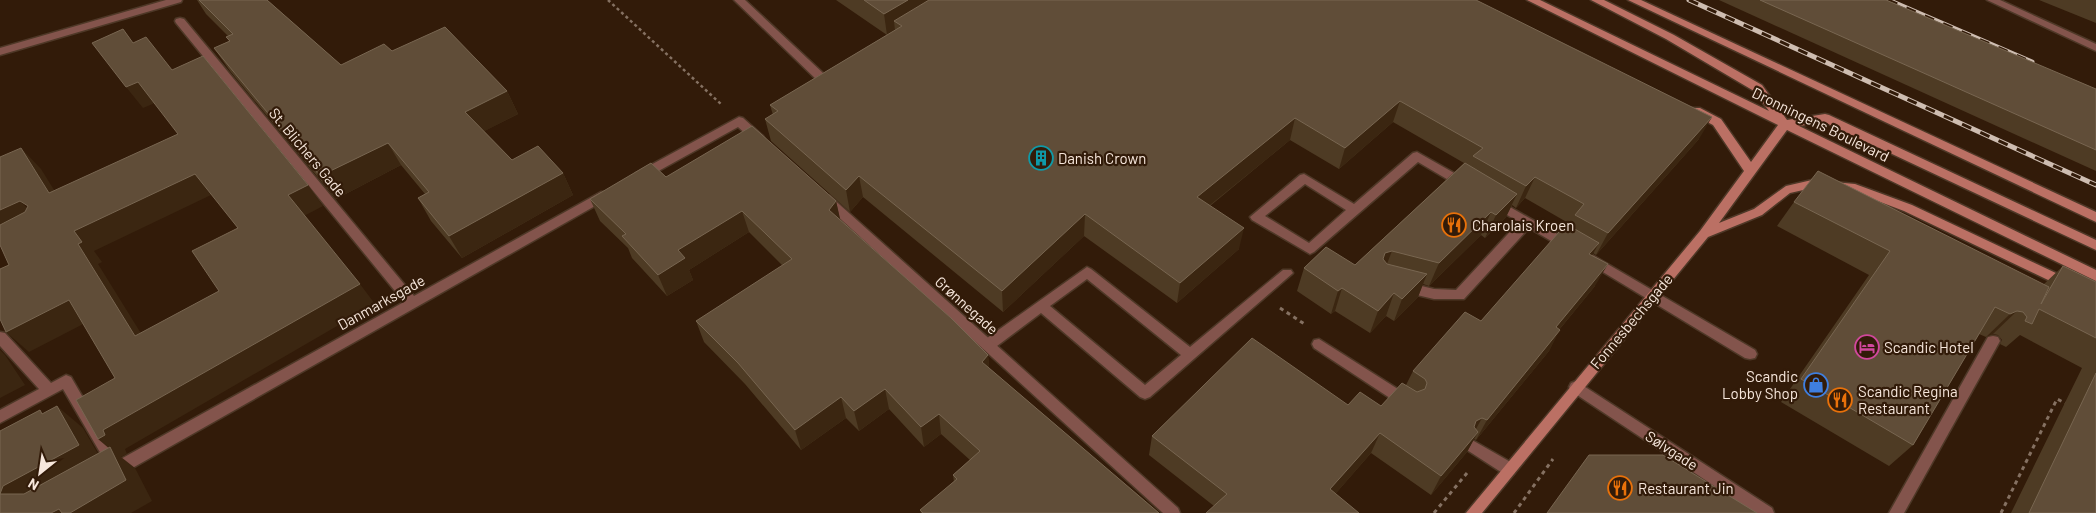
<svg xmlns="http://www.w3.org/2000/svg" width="2096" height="513" font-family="Barlow,sans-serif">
<rect width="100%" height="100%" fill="#321b09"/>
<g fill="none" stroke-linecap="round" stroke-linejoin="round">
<g stroke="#4e3827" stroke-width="3">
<g id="service">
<path d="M734 0H745L824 74 833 69 838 73C835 79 826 83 819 82Z"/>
<polygon points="1987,0 2000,0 2096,44 2096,51"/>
<path d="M1417 152 1470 182 1472 185 1470 188H1462L1418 162 1314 252 1310 254 1252 220 1250 217 1300 175 1304 174 1354 204 1413 153ZM1305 184 1346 210 1309 243 1265 216Z"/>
<polygon points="1496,199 1573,243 1575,246 1573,249 1565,249 1529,228 1464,299 1434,299 1400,291 1399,287 1400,283 1405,282 1434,289 1456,290 1519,222 1492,206 1490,203 1492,200"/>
<polygon points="1592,255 1755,350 1757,354 1755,358 1750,359 1745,358 1588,263 1586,260 1588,257"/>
<path d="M1087 267 1091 269 1190 347 1283 270H1291L1293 273 1150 397 1145 399 1140 397 1041 313 993 349 988 350 983 349 981 345 983 341ZM1087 279 1181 355 1145 385 1050 306Z"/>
<polygon points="0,332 5,333 51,383 66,375 71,377 118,458 120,462 118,466 113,468 108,466 63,389 0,423 0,410 39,389 0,346"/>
<polygon points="1993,336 1998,337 2000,341 1904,513 1889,513 1988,337"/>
<polygon points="1319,339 1412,398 1414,402 1412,406 1407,408 1402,406 1314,348 1312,344 1314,340"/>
<polygon points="1472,440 1514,464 1516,469 1514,474 1509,475 1504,474 1467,450 1465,446 1467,442"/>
</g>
</g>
<g stroke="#4e3827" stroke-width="3">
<g id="minor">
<polygon points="180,18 184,19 414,296 601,192 609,192 611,195 609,198 120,475 115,476 110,475 108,470 110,465 404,302 176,23 175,21 176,19"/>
<polygon points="739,117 743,118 763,136 765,139 763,142 755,142 738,127 644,179 636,179 634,176 636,173"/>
<polygon points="826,195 830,196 1178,508 1180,513 1163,513 822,202 820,199 822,196"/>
</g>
</g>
<g stroke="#4e3827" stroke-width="3">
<g id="tertiary">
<polygon points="166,0 182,0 181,2 0,55 0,48"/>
<polygon points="1576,381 1772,508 1774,513 1755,513 1571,391 1569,387 1571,383"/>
</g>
</g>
<g stroke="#4e3827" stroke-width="3">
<g id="secondary">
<polygon points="1527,0 1540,0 1769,111 1754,91 1666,39 1591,0 1604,0 1674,35 1762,85 1787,120 1825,114 1829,115 2096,240 2096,250 1824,122 1799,126 2096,270 2096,281 1787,130 1719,223 1754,209 1786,186 1812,180 1855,184 1912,205 2096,292 2096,303 1904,211 1854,192 1812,188 1790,193 1762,215 1708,237 1482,513 1466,513 1700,231 1744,171 1713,125 1692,114 1690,111 1692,108 1700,108 1721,119 1751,162 1778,125"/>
<polygon points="1628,0 1641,0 2096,212 2096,222"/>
</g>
</g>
<polyline stroke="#857162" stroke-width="2.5" stroke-dasharray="3 3" stroke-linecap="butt" points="608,0 722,105"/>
<g stroke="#857162" stroke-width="3" stroke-dasharray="4 4" stroke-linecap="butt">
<polyline points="1280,308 1306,325"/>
<polyline points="1434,513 1467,473"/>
<polyline points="1514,513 1553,459"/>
<polyline points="2001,513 2057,399 2067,404"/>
</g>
<use href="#service" fill="#83544c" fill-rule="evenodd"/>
<use href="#minor" fill="#83544c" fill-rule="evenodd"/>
<use href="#tertiary" fill="#83544c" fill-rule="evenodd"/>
<use href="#secondary" fill="#bb7064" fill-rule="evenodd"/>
<g stroke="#cebdb1" stroke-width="5">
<g id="rail">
<polyline points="1689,0 2096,185"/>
<polyline points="1888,0 2032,62"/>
</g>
</g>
<use href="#rail" stroke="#321b09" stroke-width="3" stroke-dasharray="10" stroke-linecap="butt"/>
</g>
<g fill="#4e3b24">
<polygon points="197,0 267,0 341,65 392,51 507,91 518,114 484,131 512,160 563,173 573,195 462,258 431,221 418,198 425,194 401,165 336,199 230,71 214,48 229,41 226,37 228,36 206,14"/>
<polygon points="836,0 1476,0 1699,139 1596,255 1593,253 1592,255 1595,286 1559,330 1549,351 1476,440 1474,439 1467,452 1431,495 1371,453 1336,493 1214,506 1149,455 1152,436 1348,405 1381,406 1406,385 1413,371 1481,321 1570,224 1525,198 1516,208 1512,205 1506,217 1485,238 1481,235 1429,286 1423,284 1418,297 1394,321 1386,316 1370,333 1335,311 1331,314 1297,291 1304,268 1355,265 1464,163 1393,122 1339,169 1290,140 1210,206 1239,249 1177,303 1084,236 1003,312 863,197 850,212 771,141 765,119 773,115 770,105 887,35"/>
<polygon points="1719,0 1886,0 2096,89 2096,171"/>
<polygon points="2039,0 2096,0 2096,23"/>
<polygon points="666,177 836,201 840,220 988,355 989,368 1159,513 921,513 920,510 954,482 953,475 970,460 941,434 924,447 889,409 859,431 846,418 801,450 745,384 704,342 696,321 783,266 749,232 689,270 693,280 667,296 632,258 628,248 600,221 590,199"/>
<polygon points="1794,202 2043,285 2063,266 2096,282 2096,513 2011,513 2082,368 2020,335 2006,347 2000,344 2002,340 1998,335 1993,334 1986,337 1979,334 1913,445 1889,466 1781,402 1869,275 1777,226"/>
</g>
<g fill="#3b2611">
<polygon points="908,0 948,0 894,21 895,31 887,35 884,14"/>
<polygon points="138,82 155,103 143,108 126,87"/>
<polygon points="507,91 518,114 477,135 465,112"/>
<polygon points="1400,101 1393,122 1339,169 1345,148"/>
<polygon points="1712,117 1699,139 1596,255 1608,233"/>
<polygon points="1295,118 1290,140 1194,218 1197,197"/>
<polygon points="388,143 401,165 336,199 320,176"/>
<polygon points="21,148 41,169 69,214 49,193"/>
<polygon points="563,173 573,195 462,258 449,236"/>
<polygon points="195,174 211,195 94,251 102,262 98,264 155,356 135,336 78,244 74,231"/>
<polygon points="859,176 863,197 850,212 846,190"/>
<polygon points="1535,177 1525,198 1516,208 1526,186"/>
<polygon points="308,185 323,206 304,216 288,195"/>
<polygon points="1517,194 1506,217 1485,238 1496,215"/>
<polygon points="20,201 40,221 0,229 0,210"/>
<polygon points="836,201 841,223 829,210"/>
<polygon points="742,211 749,232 689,270 693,280 667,296 658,275 678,250"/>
<polygon points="1491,212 1481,235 1429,286 1439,263"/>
<polygon points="1085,214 1084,236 1003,312 1002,291"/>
<polygon points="1244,228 1239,249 1177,303 1180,283"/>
<polygon points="1599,243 1587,265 1589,254"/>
<polygon points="1392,251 1383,274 1377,276 1385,253"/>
<polygon points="1608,264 1595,286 1544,348 1556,327"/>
<polygon points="1427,274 1418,297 1394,321 1402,299"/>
<polygon points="360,284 375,304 125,449 127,454 121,457 135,468 152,501 131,513 70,513 111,450 98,439 103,430"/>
<polygon points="1342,288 1335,311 1331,314 1338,291"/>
<polygon points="1394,293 1386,316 1370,333 1378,311"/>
<polygon points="69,300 91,320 29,352 6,332"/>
<polygon points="2017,311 1993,334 1986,337 2010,314"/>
<polygon points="1560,330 1549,351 1476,440 1487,420"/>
<polygon points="0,350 5,355 25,385 0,398"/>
<polygon points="988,355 990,376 982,362"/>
<polygon points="885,389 889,409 859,431 854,411"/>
<polygon points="841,397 846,418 801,450 795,430"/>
<polygon points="57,406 83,428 105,466 32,506 0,494 3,486"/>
<polygon points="939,414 941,434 924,447 921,427"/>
<polygon points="1482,418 1471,438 1465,441 1476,421"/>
<polygon points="1478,432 1467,452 1431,495 1441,476"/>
<polygon points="1380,433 1371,453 1323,508 1330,489"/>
<polygon points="59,509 65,513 51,513"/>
</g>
<g fill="#604d38" stroke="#786651" fill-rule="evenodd">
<polygon points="199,0 267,0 341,65 384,44 392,51 445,27 507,91 465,112 512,160 538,146 563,173 449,236 418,198 429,192 388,143 320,176 214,48 230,41 226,37 233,34"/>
<polygon points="864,0 908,0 884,14"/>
<polygon points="929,0 1476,0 1712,117 1608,233 1575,215 1584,204 1535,177 1526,186 1473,156 1483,148 1400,101 1345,148 1295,118 1197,197 1244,228 1180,283 1085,214 1002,291 859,176 846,190 765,119 778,111 770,105 902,26 894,21"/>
<polygon points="1760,0 1886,0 2096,89 2096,150"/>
<path d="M123 29 133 43 146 37 172 70 203 56 308 185 288 195 360 284 103 430 105 435 98 439 76 400 115 378 69 300 6 332 0 319V269L9 265 0 245V225L25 212 28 206 20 201 0 210V157L21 148 49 193 178 134 138 82 126 87 92 43ZM195 174 238 228 192 251 219 291 135 336 78 244 82 242 74 231Z"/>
<polygon points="752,126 836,201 829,210 951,318 988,355 982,362 1159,513 923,513 920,510 957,479 953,475 980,451 939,414 921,427 885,389 854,411 841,397 795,430 738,363 696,321 792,259 742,211 678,250 685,258 658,275 622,236 626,234 590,199 651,163 666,177"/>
<polygon points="1465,163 1517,194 1496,215 1491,212 1439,263 1392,251 1385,253 1383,259 1387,264 1427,274 1402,299 1394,293 1378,311 1342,288 1338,291 1304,268 1326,247 1355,265"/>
<polygon points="1818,171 2049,287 2041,304 2063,266 2096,282 2096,338 2039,309 2032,324 2025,321 2027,317 2023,312 2017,311 2010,314 1995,307 1913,445 1801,379 1890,251 1794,202"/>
<polygon points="1566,224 1599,243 1589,254 1608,264 1556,327 1560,330 1487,420 1482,418 1476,421 1474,427 1478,432 1441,476 1380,433 1330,489 1359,513 1206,513 1227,494 1152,436 1252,338 1348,405 1360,392 1381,406 1402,383 1417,392 1425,389 1427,383 1425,379 1413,371 1465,312 1481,321"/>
<polygon points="2096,373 2096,513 2029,513"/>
<polygon points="57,406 79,445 3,486 0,494 24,494 110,447 126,480 70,513 62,513 59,509 51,513 0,513 0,431 40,410 42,414"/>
<polygon points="1589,455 1663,455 1757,513 1547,513"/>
</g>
<defs>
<g id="building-ring" transform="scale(1.25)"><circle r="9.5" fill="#321b09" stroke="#0f9aa8" stroke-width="1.5"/><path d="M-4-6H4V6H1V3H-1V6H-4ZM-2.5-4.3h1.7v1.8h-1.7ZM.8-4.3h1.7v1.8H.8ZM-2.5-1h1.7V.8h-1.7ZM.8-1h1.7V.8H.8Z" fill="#0f9aa8"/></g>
<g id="restaurant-ring" transform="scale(1.25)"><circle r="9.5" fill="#321b09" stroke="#e8710a" stroke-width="1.5"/><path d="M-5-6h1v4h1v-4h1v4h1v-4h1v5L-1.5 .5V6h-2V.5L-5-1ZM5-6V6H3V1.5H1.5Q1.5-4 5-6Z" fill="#e8710a"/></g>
<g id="hotel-ring" transform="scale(1.25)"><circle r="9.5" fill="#321b09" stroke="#d1479c" stroke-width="1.5"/><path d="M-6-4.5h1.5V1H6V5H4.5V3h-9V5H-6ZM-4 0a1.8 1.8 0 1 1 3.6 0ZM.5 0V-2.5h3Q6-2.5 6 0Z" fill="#d1479c"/></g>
<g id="shop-ring" transform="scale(1.25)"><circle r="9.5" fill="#321b09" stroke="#3f7fe0" stroke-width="1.5"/><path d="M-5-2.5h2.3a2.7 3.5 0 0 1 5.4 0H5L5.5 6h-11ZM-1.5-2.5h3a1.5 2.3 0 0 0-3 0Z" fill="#3f7fe0"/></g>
</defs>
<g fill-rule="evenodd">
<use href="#building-ring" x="1041" y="158"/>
<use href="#restaurant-ring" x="1454" y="225"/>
<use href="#hotel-ring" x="1867" y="347"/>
<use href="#shop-ring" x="1816" y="385"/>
<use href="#restaurant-ring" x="1840" y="400"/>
<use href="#restaurant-ring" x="1620" y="488"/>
</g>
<g text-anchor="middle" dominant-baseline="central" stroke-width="4.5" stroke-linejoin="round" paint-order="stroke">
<g font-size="15" fill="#f7e7dc" stroke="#321b09">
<text transform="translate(1821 124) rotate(26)">Dronningens Boulevard</text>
<text transform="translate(308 152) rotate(50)">St. Blichers Gade</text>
<text transform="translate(381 302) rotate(-29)">Danmarksgade</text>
<text transform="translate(967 305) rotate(42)">Grønnegade</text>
<text transform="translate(1631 321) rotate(-50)">Fonnesbechsgade</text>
<text transform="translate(1672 450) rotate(33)">Sølvgade</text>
</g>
<g font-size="15" fill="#f7e7dc" stroke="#321b09" text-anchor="start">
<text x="1058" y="158">Danish Crown</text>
<text x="1472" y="225">Charolais Kroen</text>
<text x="1884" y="347">Scandic Hotel</text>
<text x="1798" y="376" text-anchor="end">Scandic<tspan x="1798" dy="17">Lobby Shop</tspan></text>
<text x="1858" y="391">Scandic Regina<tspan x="1858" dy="17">Restaurant</tspan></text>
<text x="1638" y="488">Restaurant Jin</text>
</g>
</g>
<g transform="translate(40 473) rotate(210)" stroke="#321b09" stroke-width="4" paint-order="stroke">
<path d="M0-4L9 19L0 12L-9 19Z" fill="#f7e7dc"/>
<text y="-8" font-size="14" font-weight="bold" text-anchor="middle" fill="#f7e7dc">N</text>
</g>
</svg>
